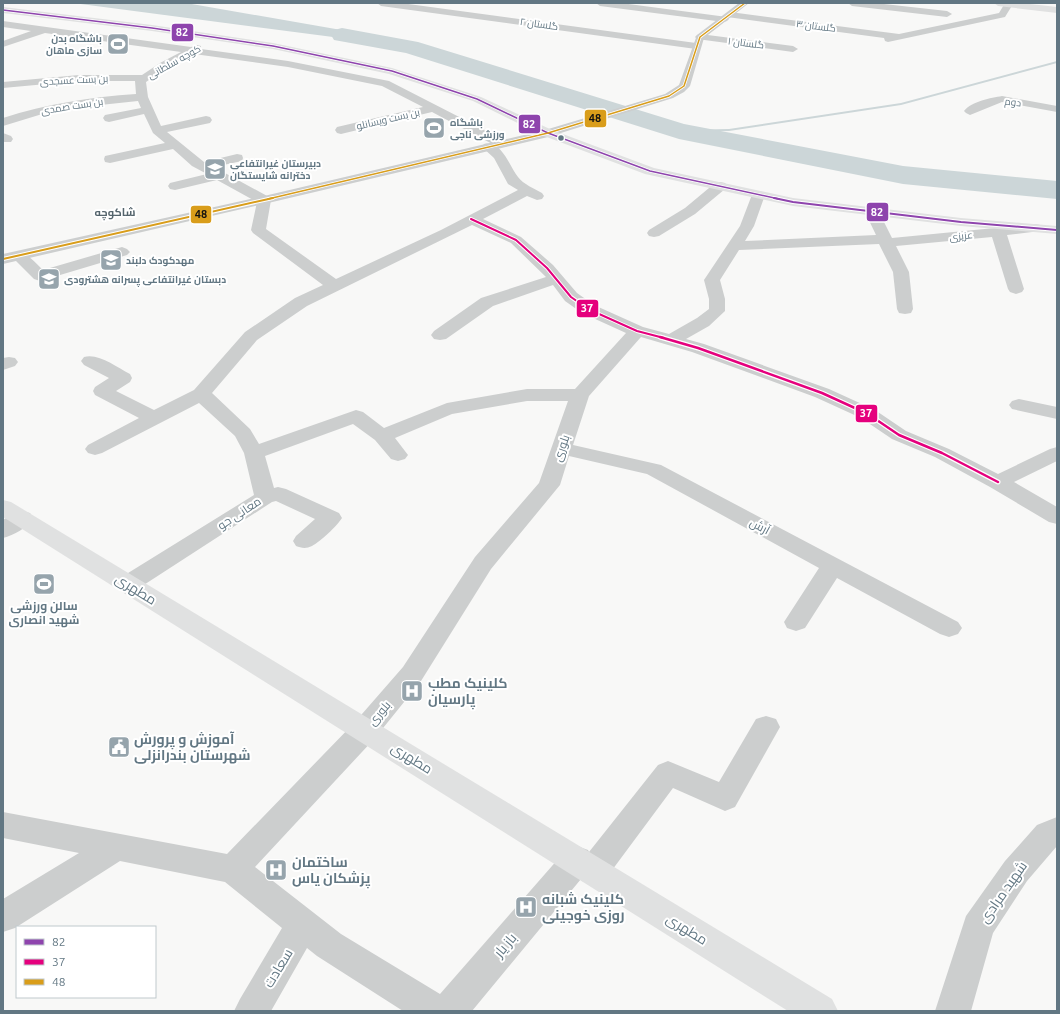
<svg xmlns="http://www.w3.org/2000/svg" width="1060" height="1014" font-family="Ubuntu,Cairo,sans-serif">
<rect width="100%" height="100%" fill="#f8f8f7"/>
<polygon fill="#ccd6d8" points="73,3 186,3 347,31 410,47"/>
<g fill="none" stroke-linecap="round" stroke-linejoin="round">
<polygon fill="#ccd6d8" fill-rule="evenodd" points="1057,61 1057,63 901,105 729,131 679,132 677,131 679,130 729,129 901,103"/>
<polygon fill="#ccd6d8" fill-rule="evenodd" points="342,28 418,42 684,124 903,166 1057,181 1057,199 903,184 679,139 406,53 334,40 331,35 334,30"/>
<g fill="#cccece" fill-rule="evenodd">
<polygon points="377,3 401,3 696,43 701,46 696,49 381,6"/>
<polygon points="596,3 621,3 727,17 725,15 727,13 730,12 899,34 999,13 1005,3 1013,4 1005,17 888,42 885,41 884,38 727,17 729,19 727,21 724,22 600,6"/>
<polygon points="848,3 875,3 947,11 952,14 947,17 852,6"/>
<path d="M3 21 191 47 197 45 201 46V49L288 61 389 81 506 141 508 144 506 147H498L432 112 341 134 337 133 335 130 337 127 423 107 382 86 288 67 194 54 168 67 146 82 148 97 161 126 206 116 210 117 212 120 210 123 167 132 204 162 237 154 242 155 243 158 242 161 214 167 269 197 271 200 266 229 336 279 441 230 518 190 508 184 494 158 482 147 484 144C502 140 509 166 518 177 523 184 535 189 542 193L544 196 542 199 537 200 527 196 483 219 521 237 553 265 577 293 594 305 643 327 669 334 697 318 709 309V299L704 280 740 226 753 192 758 191 763 192 765 195 754 226 745 241 876 235 865 212 867 209 872 208 877 209 879 212 892 238 1035 224 1040 225 1042 228 1040 231 1007 235 1024 289 1022 292 1016 294 1010 292 1008 289 992 237 896 246 909 272 913 309 911 313 905 314 899 313 897 309 893 272 879 244 739 250 720 280 725 299V311L709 326 686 339 704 344 829 389 875 410 906 431 949 449 998 474 1050 449 1057 447V461L1014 482 1057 507V524L1049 522 990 487 935 457 892 439 861 418 815 397 692 352 641 337 589 396 573 445 661 465 958 622 962 628 958 634 949 637 940 634 837 578 805 628 796 631 787 628 784 622 819 568 647 474 569 456 560 485 491 569 421 681 375 738 255 867 341 934 440 994 566 850 577 846 588 850 589 852 658 765 668 761 719 782 756 719 766 716 776 719 780 727 735 807 725 811 673 788 604 881 593 885 582 881 581 879 472 1011H403L317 956 307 948 271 1011H234L240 999 282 928 225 882 120 861 15 928 3 932V899L79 853 3 838V812L227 854 355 722 403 667 475 557 539 483 568 401H527L452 414 395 438 408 455 405 459 398 461 391 459 375 440 353 424 265 456 274 488 278 487 286 489 339 513 342 518C337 526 320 542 312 546 306 549 301 548 296 546L293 541 296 536 315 519 276 501 272 502 136 590 128 592 120 590 116 584 120 578 254 495 244 453 235 436 199 403 102 453 95 455 88 453 85 449 88 445 139 418 95 395 93 391 95 387 109 378 84 365 81 361 84 357C99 353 116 367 130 374L132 378 130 382 116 391 154 410 194 390 245 332 295 298 323 285 253 233 251 230 257 202 217 180 175 190 170 189 168 186 170 183 207 174 192 166 173 149 110 163 105 162 104 159 105 156 165 143 153 133 144 114 109 122 105 121 103 118 105 115 141 108 138 101 72 108 39 115 3 126V118C46 104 91 97 136 94L135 81H79L3 88V82L79 75H142L160 63 181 52 45 33 3 47V41L31 31 3 27ZM472 225 511 243 546 277 481 298 434 331 431 335 434 339 440 340 446 339 493 306 553 285 565 301 582 313 626 333 575 389H527L447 403 384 428 363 412 356 410 259 444 250 429 212 393 257 340 307 306Z"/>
<polygon points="700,34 793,46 798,49 793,52 697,39 695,37 697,35"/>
<path d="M1002 96 1057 106V112L1002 102 970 115 966 113 964 111C972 101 991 98 1002 96Z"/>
<polygon points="3,133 11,136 13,139 11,142 3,142"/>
<polygon points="720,182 725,183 727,186 725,189 695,214 659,236 654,237 649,236 647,233 649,230 685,208 715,183"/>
<path d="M122 247 127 249 130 252 127 255 40 281 34 279 11 256 14 253C26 250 34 262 43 270Z"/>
<polygon points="9,357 15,358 18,362 15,366 3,370 3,358"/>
<polygon points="1019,399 1057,407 1057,419 1012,409 1009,405 1012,401"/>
<path d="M22 511 30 513 33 518C27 528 14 535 3 538V520L14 513Z"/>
<polygon points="1057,817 1057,846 1027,881 993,933 971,1011 935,1011 966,916 1005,861 1037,825"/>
</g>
<polygon fill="#cccece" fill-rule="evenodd" points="739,3 749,3 704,38 690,86 684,92 673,98 548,137 264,204 3,264 3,254 264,196 545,130 665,94 679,85 697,35"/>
<g fill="#e0e1e1" fill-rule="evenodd">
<polygon points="994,3 1021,3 1057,7 1057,13 998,6"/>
<polygon points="3,7 152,25 273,43 392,68 481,97 552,130 654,168 793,198 961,218 1057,226 1057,234 961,226 793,206 645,174 544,136 473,101 389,74 273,49 152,31 3,13"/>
<polygon points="3,500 11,502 832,999 838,1011 788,1011 3,517"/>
</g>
<g stroke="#fff" stroke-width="3">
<polyline id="bus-1-far1" points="3,10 152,28 273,46 392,71 477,99 548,133 650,171 779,199"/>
</g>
<g stroke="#fff" stroke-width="4">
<polyline id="bus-1" points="774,198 793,202 961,222 1057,230"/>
</g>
<g stroke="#fff" stroke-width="4">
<polyline id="bus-2-far1" points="471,219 516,240 547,268 571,297 588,309 637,331 664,338"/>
</g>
<g stroke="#fff" stroke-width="5">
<polyline id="bus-2" points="660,337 698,348 822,393 868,414 899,435 942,453 998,482"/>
</g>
<g stroke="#fff" stroke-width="3">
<polyline id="bus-3-far1" points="268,199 548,133 669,96 684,86 700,37 745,3"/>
</g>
<g stroke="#fff" stroke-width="4">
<polyline id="bus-3" points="3,259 273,198"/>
</g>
<use href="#bus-1-far1" stroke="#8e44ad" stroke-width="1.5"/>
<use href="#bus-1" stroke="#8e44ad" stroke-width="2"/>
<use href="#bus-2-far1" stroke="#e5007d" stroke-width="2"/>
<use href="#bus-2" stroke="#e5007d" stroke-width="2.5"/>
<use href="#bus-3-far1" stroke="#d99d1a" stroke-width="1.5"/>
<use href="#bus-3" stroke="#d99d1a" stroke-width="2"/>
</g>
<defs>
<g id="stadium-square" transform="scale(1.15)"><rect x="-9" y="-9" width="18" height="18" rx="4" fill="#96a4ac" stroke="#fff"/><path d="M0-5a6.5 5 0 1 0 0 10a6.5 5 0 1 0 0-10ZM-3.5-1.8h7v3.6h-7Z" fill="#fff"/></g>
<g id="school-square" transform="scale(1.15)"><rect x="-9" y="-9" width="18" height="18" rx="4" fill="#96a4ac" stroke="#fff"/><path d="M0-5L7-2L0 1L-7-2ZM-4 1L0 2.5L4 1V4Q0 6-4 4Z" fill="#fff"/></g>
<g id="hospital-square" transform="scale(1.15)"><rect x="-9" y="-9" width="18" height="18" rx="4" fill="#96a4ac" stroke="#fff"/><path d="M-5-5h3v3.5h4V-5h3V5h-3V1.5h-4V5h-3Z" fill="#fff"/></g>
<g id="civic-square" transform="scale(1.15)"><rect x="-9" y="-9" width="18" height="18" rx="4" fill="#96a4ac" stroke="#fff"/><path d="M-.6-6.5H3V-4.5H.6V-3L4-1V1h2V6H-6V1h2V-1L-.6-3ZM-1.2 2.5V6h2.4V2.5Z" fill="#fff"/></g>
</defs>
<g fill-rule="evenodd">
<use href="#stadium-square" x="118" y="44"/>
<use href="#stadium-square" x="434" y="128"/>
<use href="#school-square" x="215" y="169"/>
<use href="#school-square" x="111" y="260"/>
<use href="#school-square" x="49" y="279"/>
<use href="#stadium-square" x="44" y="584"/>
<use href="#hospital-square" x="412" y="691"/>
<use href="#civic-square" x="119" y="747"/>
<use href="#hospital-square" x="276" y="870"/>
<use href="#hospital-square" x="526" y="907"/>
</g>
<circle fill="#627783" stroke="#fff" stroke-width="1.5" cx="561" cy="138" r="3.5"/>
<g text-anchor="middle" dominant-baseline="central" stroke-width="4" stroke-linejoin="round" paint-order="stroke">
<g font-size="10" fill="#627783" stroke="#fff">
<text transform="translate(539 24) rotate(8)">گلستان ۲</text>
<text transform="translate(816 26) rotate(7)">گلستان ۳</text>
<text transform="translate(746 43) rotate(7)">گلستان ۱</text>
<text transform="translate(174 62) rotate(-29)">کوچه سلطانی</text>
<text transform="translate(74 80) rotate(-3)">بن بست عسجدی</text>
<text transform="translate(1013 102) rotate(7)">دوم</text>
<text transform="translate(72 106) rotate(-9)">بن بست صمدی</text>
<text transform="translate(388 119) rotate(-13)">بن بست ویسانلو</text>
<text transform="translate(961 236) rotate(-6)">عزیزی</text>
</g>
<g font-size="10" font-weight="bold" fill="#627783" stroke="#fff" text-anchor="start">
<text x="102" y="38" text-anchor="end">باشگاه بدن<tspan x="102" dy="12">سازی ماهان</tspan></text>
<text x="450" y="122">باشگاه<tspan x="450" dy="12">ورزشی ناجی</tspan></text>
<text x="230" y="163">دبیرستان غیرانتفاعی<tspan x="230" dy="12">دخترانه شایستگان</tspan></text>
<text x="126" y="260">مهدکودک دلبند</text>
<text x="64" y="279">دبستان غیرانتفاعی پسرانه هشترودی</text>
</g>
<g font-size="11" font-weight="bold" fill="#55656d" stroke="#fff">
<text x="115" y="212">شاکوچه</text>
</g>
<g font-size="12" fill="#627783" stroke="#fff">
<text transform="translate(561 448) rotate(-71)">بلوری</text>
<text transform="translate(239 513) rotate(-33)">معانی جو</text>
<text transform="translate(760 526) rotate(28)">آرش</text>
<text transform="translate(379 713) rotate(-50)">بلوری</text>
</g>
<g font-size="12" font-weight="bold" fill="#627783" stroke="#fff">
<text x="44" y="605">سالن ورزشی<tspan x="44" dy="14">شهید انصاری</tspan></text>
</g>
<g font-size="14" fill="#627783" stroke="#fff">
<text transform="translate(136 589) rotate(32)">مطهری</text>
<text transform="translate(412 758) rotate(32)">مطهری</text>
<text transform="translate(1003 892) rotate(-55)">شهید مرادی</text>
<text transform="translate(687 929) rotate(32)">مطهری</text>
<text transform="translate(505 945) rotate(-50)">باز یار</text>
<text transform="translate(278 968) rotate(-59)">سعادت</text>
</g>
<g font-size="14" font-weight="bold" fill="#627783" stroke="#fff" text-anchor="start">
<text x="428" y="683">کلینیک مطب<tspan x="428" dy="16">پارسیان</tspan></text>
<text x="134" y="739">آموزش و پرورش<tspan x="134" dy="16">شهرستان بندرانزلی</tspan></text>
<text x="292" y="862">ساختمان<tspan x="292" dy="16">پزشکان یاس</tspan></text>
<text x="542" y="899">کلینیک شبانه<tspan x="542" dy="16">روزی خوجینی</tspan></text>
</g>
</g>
<g stroke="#fff" stroke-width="1.5">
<rect x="171" y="23" width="23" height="19" rx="4" fill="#8e44ad"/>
<rect x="584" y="109" width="23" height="19" rx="4" fill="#d99d1a"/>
<rect x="518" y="114" width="23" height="20" rx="4" fill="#8e44ad"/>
<rect x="866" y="202" width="23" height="20" rx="4" fill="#8e44ad"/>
<rect x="190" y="205" width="22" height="19" rx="4" fill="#d99d1a"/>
<rect x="576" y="299" width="23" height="19" rx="4" fill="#e5007d"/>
<rect x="855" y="404" width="23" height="19" rx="4" fill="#e5007d"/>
</g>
<g font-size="11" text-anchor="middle" font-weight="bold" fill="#fff">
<text x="182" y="36">82</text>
<text x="529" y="128">82</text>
<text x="877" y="216">82</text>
<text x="587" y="312">37</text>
<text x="866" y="417">37</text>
</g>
<g font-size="11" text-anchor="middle" font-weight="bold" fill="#111">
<text x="595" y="122">48</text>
<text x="201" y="218">48</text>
</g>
<rect width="1060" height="1014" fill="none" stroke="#627783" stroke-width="8"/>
<rect x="16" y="926" width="140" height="72" fill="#ffffff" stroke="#c0c9cd"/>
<rect x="24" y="939" width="20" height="6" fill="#8e44ad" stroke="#c0c9cd"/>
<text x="52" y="946" font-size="12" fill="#627783">82</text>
<rect x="24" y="959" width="20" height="6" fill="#e5007d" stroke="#c0c9cd"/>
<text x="52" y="966" font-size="12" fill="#627783">37</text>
<rect x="24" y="979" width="20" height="6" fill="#d99d1a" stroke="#c0c9cd"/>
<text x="52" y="986" font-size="12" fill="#627783">48</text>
</svg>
